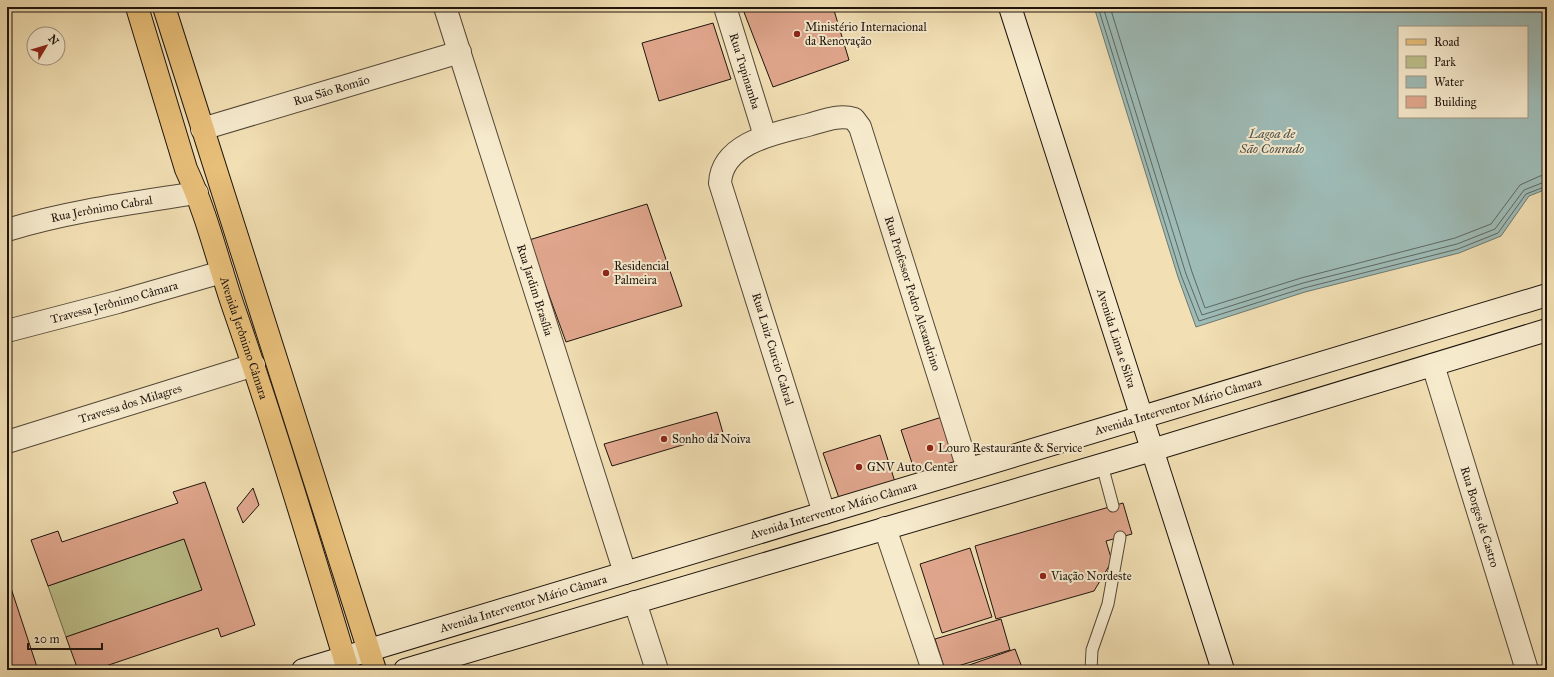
<svg xmlns="http://www.w3.org/2000/svg" width="1554" height="677" font-family="'IM FELL Great Primer',serif">
<rect width="100%" height="100%" fill="#f2e0b4"/>
<filter id="stains"><feTurbulence type="fractalNoise" baseFrequency=".005" numOctaves="4"/><feColorMatrix values="0 0 0 0 .2 0 0 0 0 .09 0 0 0 0 .02 0 0 0 .5 -.17"/></filter>
<radialGradient id="worn" r=".72"><stop offset=".6" stop-color="#630" stop-opacity="0"/><stop offset="1" stop-color="#630" stop-opacity=".3"/></radialGradient>
<polygon fill="#bdc18b" stroke="#6e6a4c" points="184,539 202,590 66,637 48,586"/>
<path fill="#9ebbb6" stroke="#6b7872" fill-rule="evenodd" d="M1094 7H1547V189L1529 196 1501 236 1459 253 1305 292 1196 327 1178 277ZM1399 27H1527V117H1399Z"/>
<g fill="none" stroke-linecap="round" stroke-linejoin="round">
<g stroke="#5e6862" stroke-width="1">
<polyline points="1098,7 1181,275 1199,321 1304,288 1458,249 1498,233 1526,194 1547,186"/>
<polyline points="1103,7 1186,274 1202,315 1303,283 1457,244 1495,229 1524,190 1547,181"/>
<polyline points="1110,7 1192,272 1205,308 1301,278 1455,238 1491,224 1520,185 1540,176 1547,175"/>
</g>
</g>
<g fill="#e1a78e" stroke="#1e140d">
<polygon points="742,7 833,7 849,60 773,87"/>
<polygon points="713,23 731,79 659,101 642,43"/>
<polygon points="647,204 682,306 566,342 529,240"/>
<polygon points="717,412 723,433 612,466 604,444"/>
<polygon points="942,417 958,466 917,478 901,430"/>
<polygon points="880,435 895,482 839,498 823,453"/>
<polygon points="205,482 255,625 221,637 218,628 94,670 78,670 66,637 202,590 184,539 48,586 31,540 58,531 62,542 178,503 173,492"/>
<polygon points="253,488 259,505 243,523 237,508"/>
<polygon points="1123,503 1132,534 1106,541 1112,561 1094,591 996,619 975,546"/>
<polygon points="970,548 992,617 942,633 920,564"/>
<polygon points="7,576 38,670 7,670"/>
<polygon points="1001,619 1010,650 945,670 935,639"/>
<polygon points="1015,649 1023,670 955,670"/>
</g>
<g fill="none" stroke-linecap="round" stroke-linejoin="round">
<g stroke="#534737" stroke-width="13">
<g id="service">
<polyline points="1102,465 1113,506"/>
<polyline points="1091,670 1092,650 1108,604 1120,537"/>
</g>
</g>
<g stroke="#534737" stroke-width="24">
<g id="minor">
<path id="s1" d="M445 7 625 573"/>
<path id="s2" d="M725 7 765 136"/>
<path id="s3" d="M202 129 460 52"/>
<path id="s4" d="M7 230C69 211 133 203 197 193"/>
<path id="s5" d="M7 331 118 302 222 272"/>
<path id="s6" d="M1433 365 1527 670"/>
<path id="s7" d="M7 442 254 365"/>
<path id="s8" d="M824 513 720 183C722 142 777 133 808 125 823 121 839 114 854 119L860 127 968 469"/>
<polyline points="885,528 933,670"/>
<polyline points="635,602 657,670"/>
</g>
</g>
<g stroke="#1e140d" stroke-width="24">
<g id="secondary">
<path id="s9" d="M1010 7 1223 670"/>
<path id="s10" d="M303 670 1547 295"/>
<polyline points="405,670 1152,450 1547,330"/>
</g>
</g>
<g stroke="#1e140d" stroke-width="24">
<g id="primary">
<path id="s11" d="M137 7 186 169C206 212 217 258 232 303 274 424 311 547 348 670"/>
<polyline points="164,7 375,670"/>
</g>
</g>
<use href="#service" stroke="#f7ebce" stroke-width="11"/>
<use href="#minor" stroke="#f7ebce" stroke-width="22"/>
<use href="#secondary" stroke="#f7ebce" stroke-width="22"/>
<use href="#primary" stroke="#e9c07a" stroke-width="22"/>
</g>
<g fill="#8f2418" stroke="#f7ebce" stroke-width="1.5">
<circle cx="797" cy="34" r="4"/>
<circle cx="606" cy="273" r="4"/>
<circle cx="664" cy="439" r="4"/>
<circle cx="930" cy="448" r="4"/>
<circle cx="859" cy="467" r="4"/>
<circle cx="1043" cy="576" r="4"/>
</g>
<g text-anchor="middle" dominant-baseline="central" stroke-width="4" stroke-linejoin="round" paint-order="stroke">
<g font-size="12" fill="#1e140d" stroke="#f7ebce" text-anchor="start">
<text x="805" y="27">Ministério Internacional<tspan x="805" dy="14">da Renovação</tspan></text>
<text x="614" y="266">Residencial<tspan x="614" dy="14">Palmeira</tspan></text>
<text x="672" y="439">Sonho da Noiva</text>
<text x="938" y="448">Louro Restaurante &amp; Service</text>
<text x="867" y="467">GNV Auto Center</text>
<text x="1051" y="576">Viação Nordeste</text>
</g>
<g font-size="12" fill="#1e140d" stroke="#f7ebce">
<text stroke="none"><textPath href="#s2" startOffset="67">Rua Tupinamba</textPath></text>
<text stroke="none"><textPath href="#s3" startOffset="135">Rua São Romão</textPath></text>
<text stroke="none"><textPath href="#s4" startOffset="97">Rua Jerônimo Cabral</textPath></text>
<text stroke="none"><textPath href="#s1" startOffset="297">Rua Jardim Brasília</textPath></text>
<text stroke="none"><textPath href="#s8" startOffset="691">Rua Professor Pedro Alexandrino</textPath></text>
<text stroke="none"><textPath href="#s5" startOffset="111">Travessa Jerônimo Câmara</textPath></text>
<text stroke="none"><textPath href="#s11" startOffset="348">Avenida Jerônimo Câmara</textPath></text>
<text stroke="none"><textPath href="#s9" startOffset="348">Avenida Lima e Silva</textPath></text>
<text transform="translate(773 349) rotate(73)">Rua Luiz Curcio Cabral</text>
<text stroke="none"><textPath href="#s7" startOffset="129">Travessa dos Milagres</textPath></text>
<text stroke="none"><textPath href="#s10" startOffset="914">Avenida Interventor Mário Câmara</textPath></text>
<text stroke="none"><textPath href="#s10" startOffset="554">Avenida Interventor Mário Câmara</textPath></text>
<text stroke="none"><textPath href="#s6" startOffset="159">Rua Borges de Castro</textPath></text>
<text stroke="none"><textPath href="#s10" startOffset="230">Avenida Interventor Mário Câmara</textPath></text>
</g>
<g font-size="13" font-style="italic" fill="#4b4e48" stroke="#f7ebce">
<text x="1272" y="134">Lagoa de<tspan x="1272" dy="15">São Conrado</tspan></text>
</g>
</g>
<rect width="1554" height="677" fill="none" stroke="#f2e0b4" stroke-width="24"/>
<rect x="8" y="8" width="1538" height="661" fill="none" stroke="#1e140d" stroke-width="2"/>
<rect x="12" y="12" width="1530" height="653" fill="none" stroke="#1e140d"/>
<rect x="1398" y="26" width="130" height="92" fill="#f7ebce" stroke="#a09581"/>
<rect x="1406" y="39" width="20" height="6" fill="#e9c07a" stroke="#a09581"/>
<text x="1434" y="46" font-size="12" fill="#1e140d">Road</text>
<rect x="1406" y="56" width="20" height="12" fill="#bdc18b" stroke="#a09581"/>
<text x="1434" y="66" font-size="12" fill="#1e140d">Park</text>
<rect x="1406" y="76" width="20" height="12" fill="#9ebbb6" stroke="#a09581"/>
<text x="1434" y="86" font-size="12" fill="#1e140d">Water</text>
<rect x="1406" y="96" width="20" height="12" fill="#e1a78e" stroke="#a09581"/>
<text x="1434" y="106" font-size="12" fill="#1e140d">Building</text>
<g transform="translate(46 46) rotate(52)"><circle r="19" fill="#f7ebce" stroke="#a09581"/>
<path d="M0-3L7 15L0 10L-7 15Z" fill="#8f2418"/>
<text y="-6" font-size="11" font-weight="bold" text-anchor="middle" fill="#1e140d">N</text>
</g>
<path d="M28 643v6h74v-6" fill="none" stroke="#1e140d" stroke-width="2"/>
<text x="34" y="643" font-size="12" fill="#1e140d" stroke="#f7ebce" stroke-width="3" paint-order="stroke">20 m</text>
<rect width="100%" height="100%" filter="url(#stains)"/>
<rect width="100%" height="100%" fill="url(#worn)"/>
</svg>
